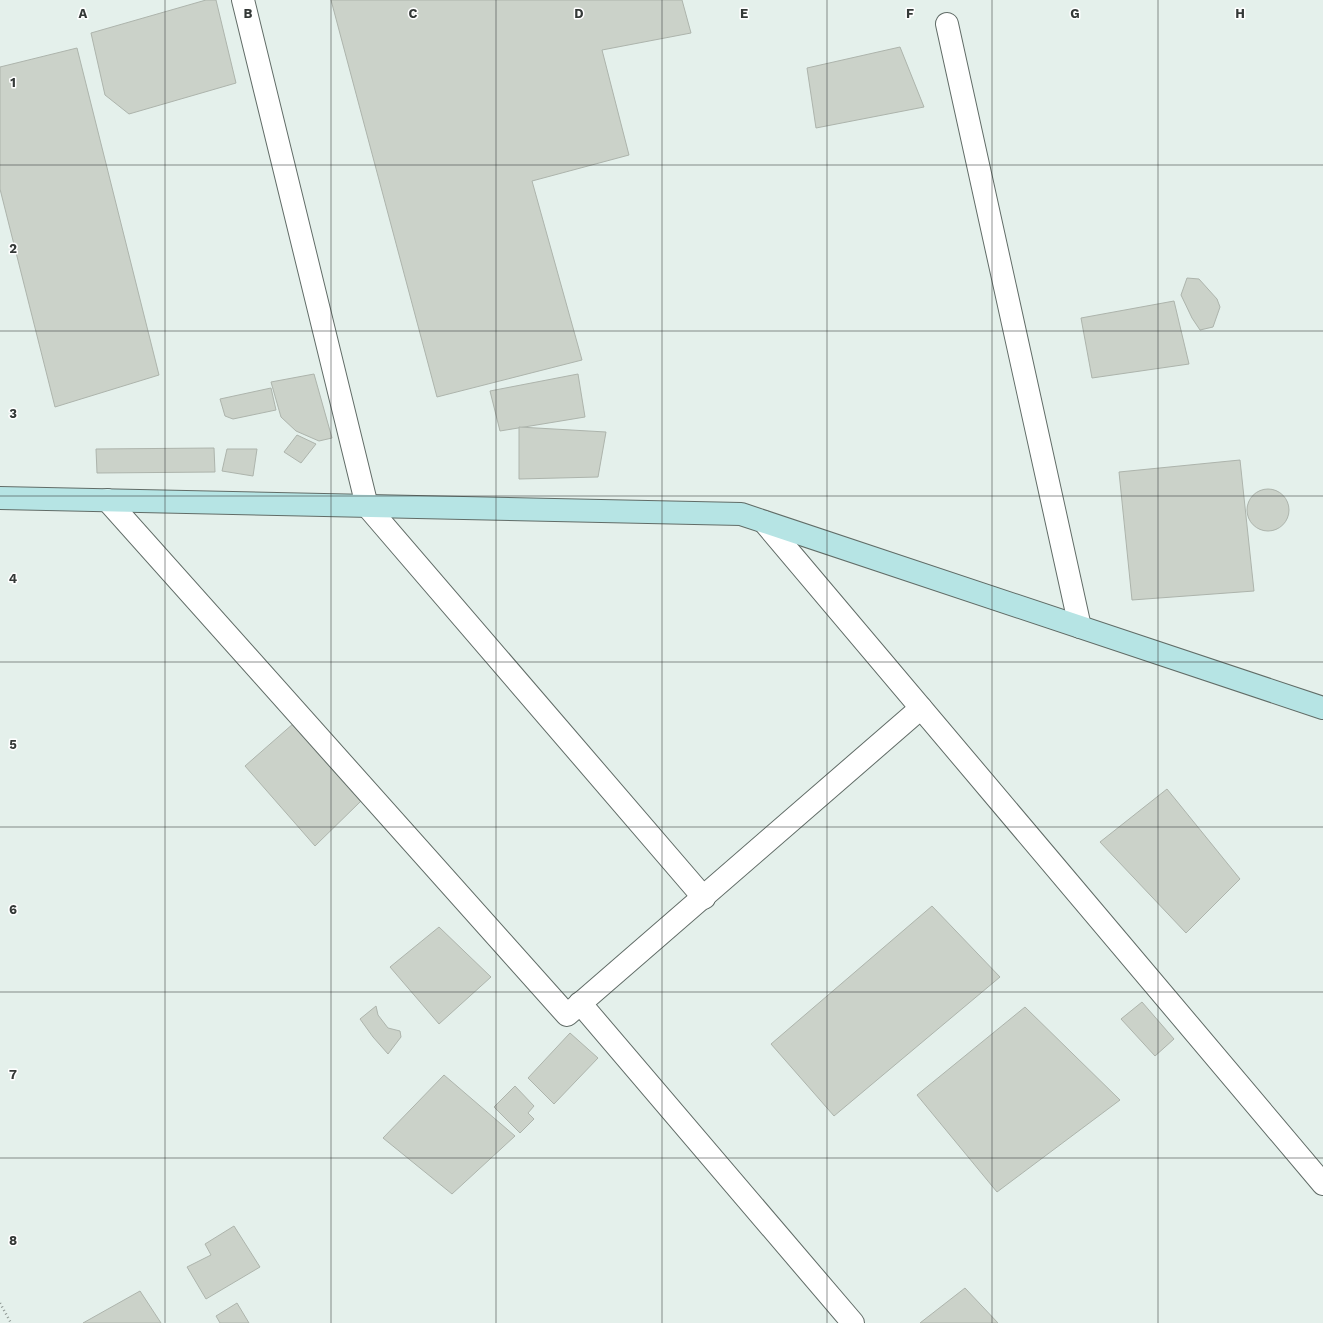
<svg xmlns="http://www.w3.org/2000/svg" width="1323" height="1323" font-family="'Work Sans',sans-serif">
<rect width="100%" height="100%" fill="#e4f0eb"/>
<g fill="#cbd2c9" stroke="#adb4ac">
<polygon points="206,0 216,0 236,83 129,114 105,95 91,33"/>
<polygon points="331,0 682,0 691,33 602,50 629,155 532,181 582,360 437,397"/>
<polygon points="900,47 924,107 816,128 807,68"/>
<polygon points="77,48 159,375 55,407 0,189 0,67"/>
<polygon points="1187,278 1199,279 1217,299 1220,307 1213,327 1200,330 1192,318 1181,295"/>
<polygon points="1174,301 1189,364 1092,378 1081,318"/>
<polygon points="314,374 332,438 319,441 296,431 281,417 271,382"/>
<polygon points="578,374 585,417 500,431 490,391"/>
<polygon points="271,388 276,410 233,419 225,416 220,399"/>
<polygon points="519,427 606,432 598,477 519,479"/>
<polygon points="297,435 316,444 301,463 284,452"/>
<polygon points="214,448 215,472 97,473 96,449"/>
<polygon points="227,449 257,449 253,476 222,471"/>
<polygon points="1240,460 1254,591 1132,600 1119,472"/>
<circle cx="1268" cy="510" r="21"/>
<polygon points="294,723 361,801 315,846 245,766"/>
<polygon points="1167,789 1240,879 1186,933 1100,842"/>
<polygon points="932,906 1000,977 834,1116 771,1044"/>
<polygon points="439,927 491,977 439,1024 390,967"/>
<polygon points="1142,1002 1174,1039 1155,1056 1121,1019"/>
<polygon points="376,1006 378,1015 388,1028 400,1031 401,1037 388,1054 373,1037 360,1019"/>
<polygon points="1025,1007 1120,1100 997,1192 917,1095"/>
<polygon points="570,1033 598,1058 554,1104 528,1078"/>
<polygon points="444,1075 515,1136 452,1194 383,1138"/>
<polygon points="515,1086 534,1106 528,1113 534,1119 520,1133 494,1107"/>
<polygon points="234,1226 260,1267 206,1299 187,1267 211,1255 205,1244"/>
<polygon points="965,1288 998,1323 920,1323"/>
<polygon points="140,1291 161,1323 83,1323"/>
<polygon points="237,1303 249,1323 220,1323 216,1316"/>
</g>
<g fill="none" stroke-linecap="round" stroke-linejoin="round">
<g stroke="#616c67" stroke-width="24">
<g id="street">
<polyline points="243,0 367,506 704,898"/>
<polyline points="947,24 1080,627"/>
<polyline points="107,500 567,1015 921,708"/>
<polyline points="764,522 1323,1184"/>
<polyline points="580,1003 853,1323"/>
</g>
</g>
<g stroke="#616c67" stroke-width="24">
<polyline id="secondary" points="0,498 741,514 1323,708"/>
</g>
<polyline stroke="#8b9490" stroke-width="2.5" stroke-dasharray="1 3" stroke-linecap="butt" points="0,1303 11,1323"/>
<use href="#street" stroke="#fff" stroke-width="22"/>
<use href="#secondary" stroke="#b6e4e4" stroke-width="22"/>
</g>
<path fill="none" stroke="#343937" stroke-width="1" stroke-opacity="0.55" d="M165 0V1323M331 0V1323M496 0V1323M662 0V1323M827 0V1323M992 0V1323M1158 0V1323M0 165H1323M0 331H1323M0 496H1323M0 662H1323M0 827H1323M0 992H1323M0 1158H1323"/>
<g font-size="13" text-anchor="middle" font-weight="bold" fill="#343937" stroke="#fff" stroke-width="3" stroke-linejoin="round" paint-order="stroke">
<text x="83" y="18">A</text>
<text x="248" y="18">B</text>
<text x="413" y="18">C</text>
<text x="579" y="18">D</text>
<text x="744" y="18">E</text>
<text x="910" y="18">F</text>
<text x="1075" y="18">G</text>
<text x="1240" y="18">H</text>
<text x="13" y="87">1</text>
<text x="13" y="253">2</text>
<text x="13" y="418">3</text>
<text x="13" y="583">4</text>
<text x="13" y="749">5</text>
<text x="13" y="914">6</text>
<text x="13" y="1079">7</text>
<text x="13" y="1245">8</text>
</g>
</svg>
